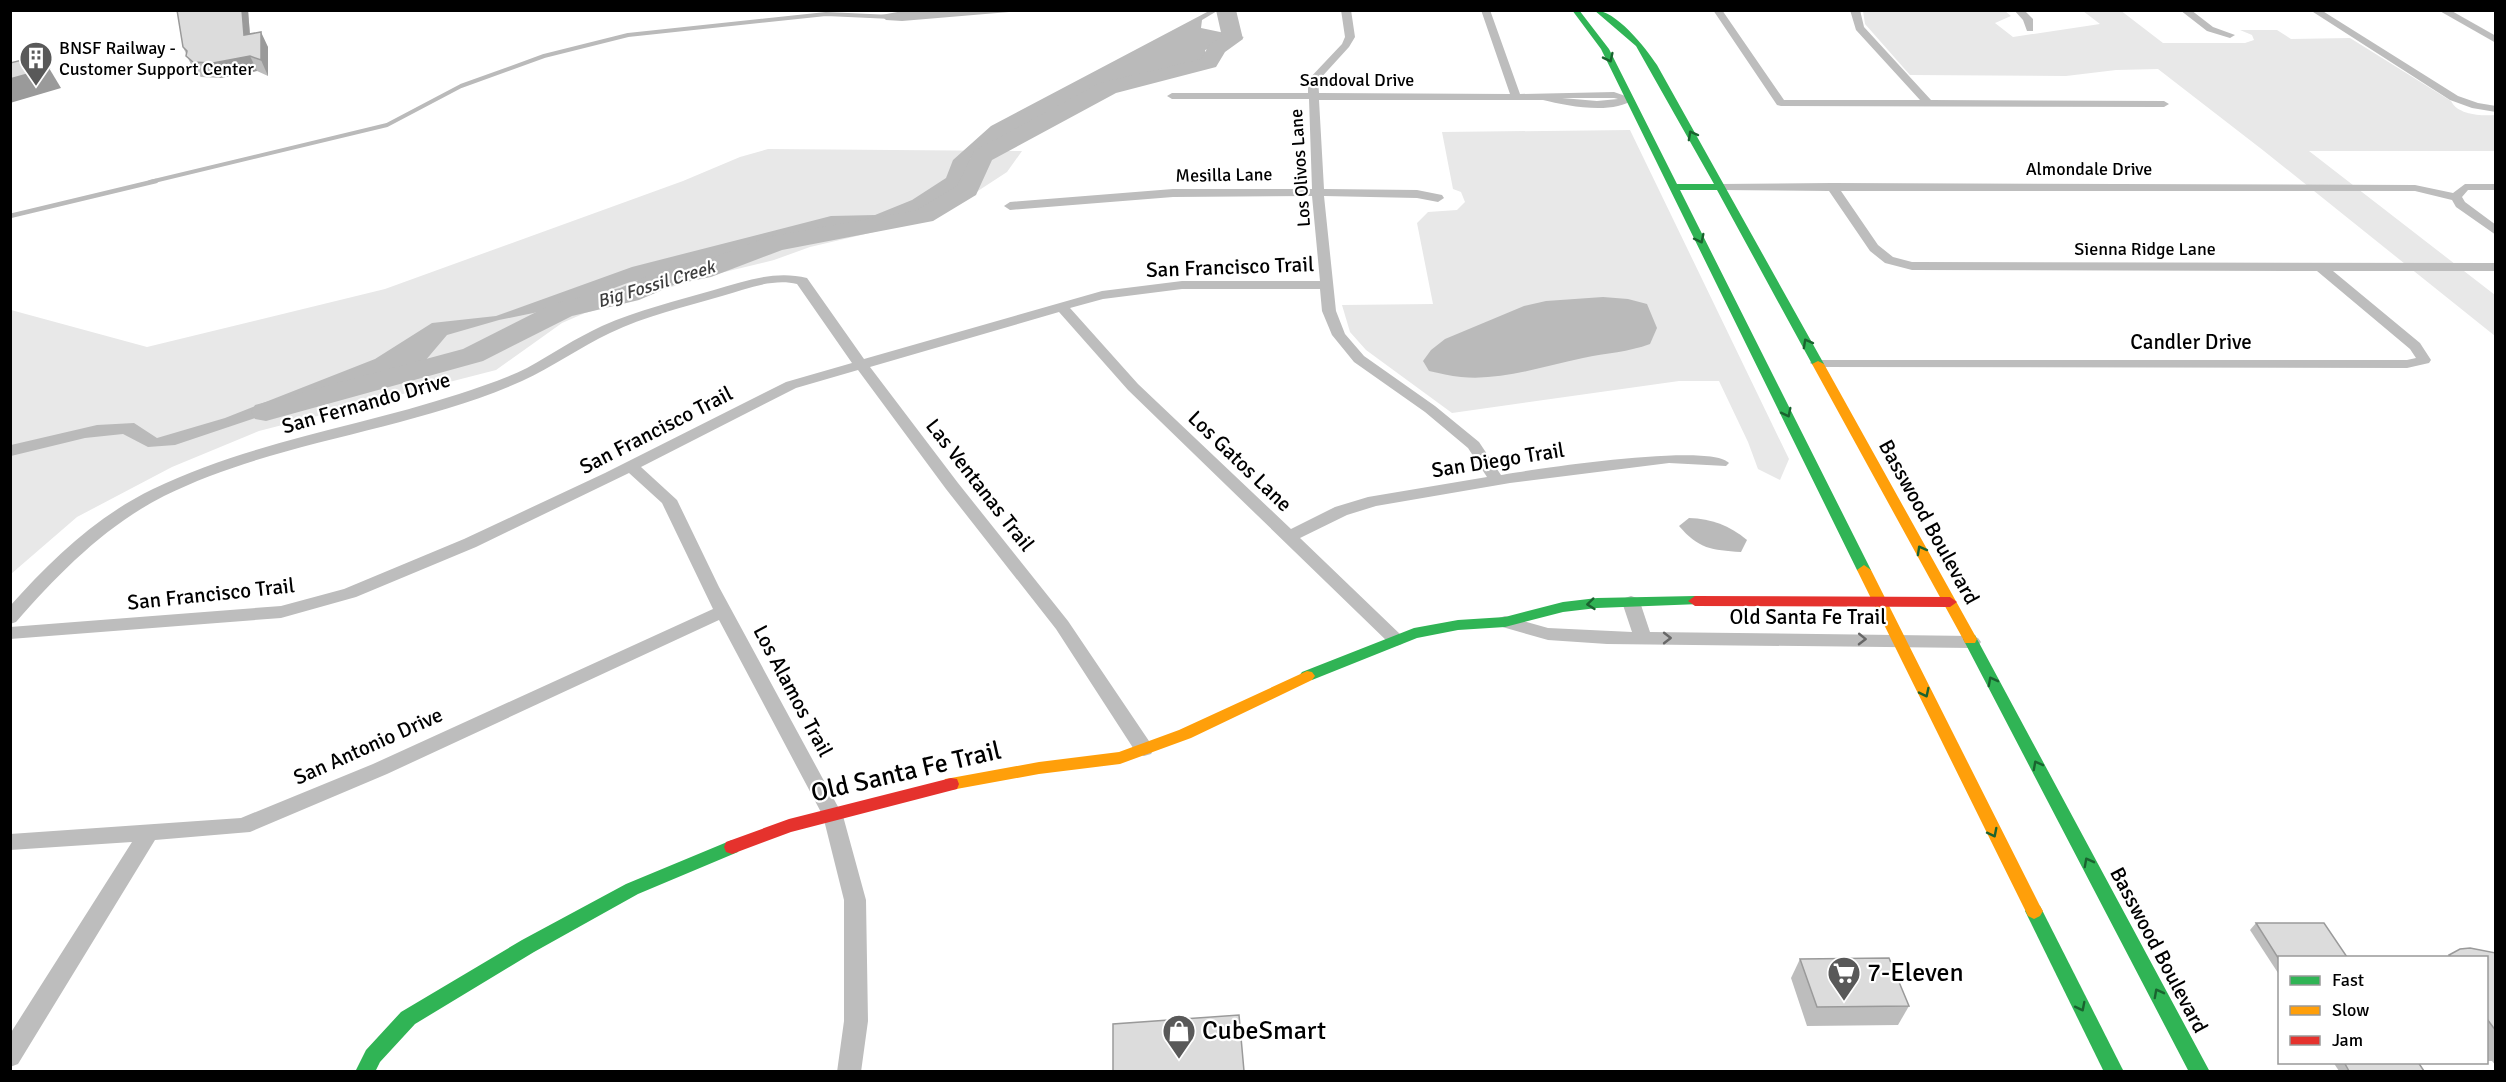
<svg xmlns="http://www.w3.org/2000/svg" width="2506" height="1082" font-family="Signika,sans-serif">
<rect width="100%" height="100%" fill="#fff"/>
<g fill="#e8e8e8">
<path d="M2120 10 2163 43H2245L2254 40 2252 35 2240 30H2277L2291 39 2350 38 2451 101C2458 115 2481 116 2495 115V151H2309L2495 295V336L2264 151 2158 69 2116 70 2066 76 1910 75 1865 24 1863 11H2005L2011 16 1995 23 2013 37 2100 24 2083 11Z"/>
<polygon points="1630,130 1789,459 1780,480 1758,469 1748,442 1719,381 1679,381 1452,413 1366,350 1350,332 1342,305 1433,304 1417,223 1428,212 1457,210 1465,202 1461,192 1453,189 1442,132"/>
<polygon points="768,149 1022,151 1007,172 938,217 810,247 774,260 708,276 585,313 562,323 496,370 259,431 172,467 77,517 11,574 11,310 147,347 385,289 683,181 740,157"/>
</g>
<g fill="#bababa">
<polygon points="903,11 903,10 1020,11 902,21 886,20 881,15"/>
<polygon points="1209,11 1217,11 1202,20 1201,28 1244,37 1236,42 1205,50 1207,60 1191,63 1099,93 1024,126 971,158 963,182 923,214 779,240 727,255 688,271 630,282 567,306 499,320 447,335 425,361 175,445 148,447 123,434 85,438 11,456 11,445 97,425 134,423 157,438 225,418 375,359 432,323 496,316 632,267 831,216 875,215 912,200 946,178 953,160 991,126"/>
<path d="M1603 297 1628 299 1647 304 1657 328 1650 344C1629 352 1606 353 1583 358 1544 366 1502 381 1461 377 1450 376 1440 373 1429 371L1423 361 1431 350 1445 339 1524 306 1546 301Z"/>
<path d="M1689 518C1712 519 1729 525 1747 540L1741 552C1711 550 1699 549 1679 526Z"/>
</g>
<g fill="none" stroke-linecap="round" stroke-linejoin="round">
<polyline stroke="#bababa" stroke-width="4" points="150,182 387,125 461,86 544,56 628,35 826,14 892,17"/>
<polyline stroke="#bababa" stroke-width="4.5" points="10,216 156,181"/>
<polygon fill="#bababa" fill-rule="evenodd" points="1216,10 1236,10 1243,39 1225,52 1216,67 1116,93 992,160 976,195 933,221 782,250 711,277 676,284 639,300 572,316 483,361 266,421 255,419 251,412 255,405 463,349 552,304 620,288 659,271 696,264 767,237 917,210 957,186 974,151 1100,83 1201,59 1210,44 1222,37"/>
<g fill="#bdbdbd" fill-rule="evenodd">
<path d="M1341 10H1351L1355 37 1349 47 1318 81 1319 93 1510 94 1481 10H1490L1520 94 1614 92 1634 99C1613 115 1567 106 1543 100H1319L1324 189 1417 190 1442 195 1444 198 1438 202 1417 198 1324 196 1336 311 1345 334 1364 356 1435 406 1479 442 1501 475C1534 469 1711 442 1729 463L1726 466 1669 463 1510 483 1376 506 1347 515 1300 538 1402 636 1405 640 1402 644 1396 646 1390 644 1128 390 1059 312 870 367 958 483 1068 621 1151 744 1154 749 1151 754 1144 756 1137 754 1056 629 946 489 858 370 796 388 641 467 677 500 719 587 843 816 866 900 868 1021 861 1072H837L844 1021V900L823 816 719 620 387 774 250 832 155 840 18 1064 10 1067V1034L132 842 10 850V834L241 818 373 764 713 609 662 503 629 473 476 547 356 597 281 618 10 639V627L281 606 344 589 464 539 605 473 786 382 852 363 797 284C773 278 746 289 722 296 685 307 645 316 610 333 580 347 553 367 522 381 407 432 277 440 164 496 105 526 59 573 16 622L10 624V606C51 560 97 516 153 489 250 442 358 427 459 394 482 386 505 379 527 368 552 354 576 338 602 326 638 310 676 301 714 290 745 281 775 270 807 278L864 359 1102 291 1182 281H1320L1312 196 1173 197 1010 210 1004 206 1010 202 1173 189H1312L1309 99H1172L1167 96 1172 93H1308V80L1342 44 1345 37ZM1562 98H1614L1618 99 1597 101ZM1182 289H1320L1322 311 1332 335 1354 362 1425 412 1468 448 1487 477 1368 497 1335 507 1291 529 1138 384 1070 308 1103 299Z"/>
<polygon points="1713,10 1722,10 1784,100 1920,100 1856,30 1850,10 1860,10 1864,27 1931,100 2164,101 2169,104 2164,107 1781,106 1777,105"/>
<polygon points="2014,10 2024,10 2033,19 2033,31 2027,31 2023,20"/>
<polygon points="2180,10 2191,10 2213,27 2235,35 2230,38 2207,31"/>
<polygon points="2310,10 2321,10 2458,96 2478,103 2496,106 2496,112 2472,108 2450,100"/>
<polygon points="2438,10 2450,10 2496,36 2496,43"/>
<polygon points="1832,183 2415,185 2453,193 2465,184 2496,184 2496,190 2468,190 2462,197 2465,202 2496,225 2496,235 2456,207 2452,200 2415,191 1841,191 1878,245 1893,257 1912,262 2496,263 2496,271 2333,271 2420,343 2431,360 2429,363 2407,368 1817,367 1810,363 1812,360 2407,360 2416,358 2410,349 2317,271 1912,270 1885,263 1870,251 1829,191 1720,190 1714,187 1720,184"/>
<polygon points="1631,596 1637,598 1640,602 1650,632 1972,636 1978,638 1981,642 1978,646 1972,648 1607,644 1548,640 1499,626 1496,622 1499,618 1505,616 1548,628 1632,632 1622,602 1625,598"/>
</g>
<g fill="#30b455" fill-rule="evenodd">
<path d="M1572 10H1579L1609 49 1677 184H1714L1636 46 1594 10C1616 10 1645 47 1657 65L1824 364 1818 367 1812 364 1717 190H1680L1871 570 1869 573 1864 575 1857 570 1601 49Z"/>
<polygon points="1695,596 1700,598 1702,601 1700,604 1597,608 1563,612 1505,627 1458,630 1417,638 1312,680 1302,680 1299,676 1302,672 1414,628 1458,620 1505,617 1563,602 1597,598"/>
<polygon points="1970,634 1975,635 1977,639 2210,1072 2189,1072 1963,639 1965,635"/>
<polygon points="732,840 738,842 740,847 738,852 638,894 534,952 415,1024 380,1062 375,1072 355,1072 366,1050 401,1012 522,940 626,884"/>
<polygon points="2034,903 2040,906 2124,1072 2104,1072 2025,911 2028,906"/>
</g>
<g fill="#ff9f0a" fill-rule="evenodd">
<polygon points="1818,361 1824,364 1977,639 1975,643 1965,643 1963,639 1812,364"/>
<polygon points="1864,565 1871,570 2040,906 2043,911 2040,916 2034,919 2028,916 1857,570"/>
<polygon points="1307,671 1312,672 1315,676 1312,680 1191,738 1120,764 1039,774 951,790 945,789 943,784 945,779 951,778 1039,762 1119,752 1179,730"/>
</g>
<g fill="#e5322d" fill-rule="evenodd">
<polygon points="1695,596 1950,597 1957,602 1950,607 1695,606 1688,601"/>
<polygon points="951,778 957,779 959,784 957,789 791,832 732,854 726,852 724,847 726,842 789,819"/>
</g>
</g>
<g fill="#bdbdbd">
<polygon points="177,10 248,10 250,34 268,47 268,76 257,71 220,78 201,77 194,71 183,47"/>
<polygon points="2256,923 2280,957 2280,976 2250,930"/>
<polygon points="2496,953 2496,1066 2492,1061 2487,1061 2487,957 2446,957 2449,955"/>
<polygon points="1800,959 1909,1006 1898,1025 1807,1026 1791,978"/>
<polygon points="2333,1062 2418,1062 2424,1071 2339,1071"/>
</g>
<g fill="#9a9a9a">
<polygon points="242,10 248,10 251,50 244,35"/>
<polygon points="261,32 268,47 268,76 261,60"/>
<polygon points="250,56 257,71 220,78 213,63"/>
<polygon points="49,68 61,88 10,103 10,79"/>
</g>
<g fill="#dcdcdc" stroke="#9a9a9a" stroke-width="1.5">
<polygon points="177,10 242,10 244,35 261,32 261,60 250,56 213,63 193,62 186,56 187,51 183,47"/>
<polygon points="38,56 49,68 10,79 10,63"/>
<polygon points="2256,923 2324,923 2347,957 2280,957 2280,961"/>
<polygon points="2470,948 2496,953 2496,1031 2487,1019 2487,957 2451,957 2449,955 2460,949"/>
<polygon points="1889,958 1909,1006 1817,1007 1800,959"/>
<polygon points="1239,1015 1244,1071 1113,1071 1113,1024"/>
<polygon points="2344,1062 2418,1062 2424,1071 2349,1071"/>
</g>
<defs><path id="oneway-chevron" d="M-2-3.5L2.5 0L-2 3.5" fill="none" stroke-width="1.6" stroke-linecap="round" stroke-linejoin="round" transform="scale(1.5)"/></defs>
<g stroke="#1a632f">
<use href="#oneway-chevron" transform="translate(1609 58) rotate(64)"/>
<use href="#oneway-chevron" transform="translate(1692 135) rotate(-119)"/>
<use href="#oneway-chevron" transform="translate(1700 239) rotate(63)"/>
<use href="#oneway-chevron" transform="translate(1807 343) rotate(-119)"/>
<use href="#oneway-chevron" transform="translate(1787 413) rotate(63)"/>
<use href="#oneway-chevron" transform="translate(1921 550) rotate(-119)"/>
<use href="#oneway-chevron" transform="translate(1591 604) rotate(174)"/>
<use href="#oneway-chevron" transform="translate(1992 681) rotate(-118)"/>
<use href="#oneway-chevron" transform="translate(1925 693) rotate(64)"/>
<use href="#oneway-chevron" transform="translate(2037 765) rotate(-118)"/>
<use href="#oneway-chevron" transform="translate(1993 833) rotate(63)"/>
<use href="#oneway-chevron" transform="translate(2088 862) rotate(-118)"/>
<use href="#oneway-chevron" transform="translate(2158 993) rotate(-118)"/>
<use href="#oneway-chevron" transform="translate(2081 1007) rotate(63)"/>
</g>
<g stroke="#686868">
<use href="#oneway-chevron" transform="translate(1667 638)"/>
<use href="#oneway-chevron" transform="translate(1862 639) rotate(1)"/>
</g>
<defs>
<g id="building-pin" transform="scale(1.725)"><path d="M0 17L-7.5 6A9.5 9.5 0 1 1 7.5 6Z" fill="#595959" stroke="#fff"/><path d="M-4-6H4V6H1V3H-1V6H-4ZM-2.5-4.3h1.7v1.8h-1.7ZM.8-4.3h1.7v1.8H.8ZM-2.5-1h1.7V.8h-1.7ZM.8-1h1.7V.8H.8Z" fill="#fff"/></g>
<g id="supermarket-pin" transform="scale(1.725)"><path d="M0 17L-7.5 6A9.5 9.5 0 1 1 7.5 6Z" fill="#595959" stroke="#fff"/><path d="M-6-5.5h2.5l.6 2H6L4.5 2H-2.5L-4.4-4H-6ZM-1.5 3.2a1.3 1.3 0 1 0 .1 0ZM3 3.2a1.3 1.3 0 1 0 .1 0Z" fill="#fff"/></g>
<g id="shop-pin" transform="scale(1.725)"><path d="M0 17L-7.5 6A9.5 9.5 0 1 1 7.5 6Z" fill="#595959" stroke="#fff"/><path d="M-5-2.5h2.3a2.7 3.5 0 0 1 5.4 0H5L5.5 6h-11ZM-1.5-2.5h3a1.5 2.3 0 0 0-3 0Z" fill="#fff"/></g>
</defs>
<g fill-rule="evenodd">
<use href="#building-pin" x="36" y="58"/>
<use href="#supermarket-pin" x="1844" y="973"/>
<use href="#shop-pin" x="1179" y="1031"/>
</g>
<g text-anchor="middle" dominant-baseline="central" stroke-width="4.5" stroke-linejoin="round" paint-order="stroke">
<g font-size="18" fill="#000" stroke="#fff" text-anchor="start">
<text x="59" y="48">BNSF Railway -<tspan x="59" dy="21">Customer Support Center</tspan></text>
</g>
<g font-size="18" fill="#000" stroke="#fff">
<text x="1357" y="80">Sandoval Drive</text>
<text transform="translate(1300 168) rotate(-94)">Los Olivos Lane</text>
<text x="2089" y="169">Almondale Drive</text>
<text transform="translate(1224 175) rotate(-1)">Mesilla Lane</text>
<text x="2145" y="249">Sienna Ridge Lane</text>
</g>
<g font-size="18" font-style="italic" fill="#3e3e3e" stroke="#fff">
<text transform="translate(656 284) rotate(-17)">Big Fossil Creek</text>
</g>
<g font-size="21" fill="#000" stroke="#fff">
<text transform="translate(1230 267) rotate(-2)">San Francisco Trail</text>
<text x="2191" y="342">Candler Drive</text>
<text transform="translate(366 403) rotate(-16)">San Fernando Drive</text>
<text transform="translate(656 430) rotate(-27)">San Francisco Trail</text>
<text transform="translate(1498 460) rotate(-9)">San Diego Trail</text>
<text transform="translate(1240 461) rotate(44)">Los Gatos Lane</text>
<text transform="translate(980 485) rotate(52)">Las Ventanas Trail</text>
<text transform="translate(1929 522) rotate(61)">Basswood Boulevard</text>
<text transform="translate(211 594) rotate(-6)">San Francisco Trail</text>
<text x="1808" y="617">Old Santa Fe Trail</text>
<text transform="translate(793 691) rotate(62)">Los Alamos Trail</text>
<text transform="translate(368 746) rotate(-24)">San Antonio Drive</text>
<text transform="translate(2159 950) rotate(62)">Basswood Boulevard</text>
</g>
<g font-size="26" fill="#000" stroke="#fff">
<text transform="translate(906 772) rotate(-13)">Old Santa Fe Trail</text>
</g>
<g font-size="26" fill="#000" stroke="#fff" text-anchor="start">
<text x="1867" y="973">7-Eleven</text>
<text x="1202" y="1031">CubeSmart</text>
</g>
</g>
<rect width="2506" height="1082" fill="none" stroke="#000000" stroke-width="24"/>
<rect x="2278" y="956" width="210" height="108" fill="#ffffff" stroke="#999999" stroke-width="1.5"/>
<rect x="2290" y="976" width="30" height="9" fill="#30b455" stroke="#999999" stroke-width="1.5"/>
<text x="2332" y="986" font-size="18" fill="#000000">Fast</text>
<rect x="2290" y="1006" width="30" height="9" fill="#ff9f0a" stroke="#999999" stroke-width="1.5"/>
<text x="2332" y="1016" font-size="18" fill="#000000">Slow</text>
<rect x="2290" y="1036" width="30" height="9" fill="#e5322d" stroke="#999999" stroke-width="1.5"/>
<text x="2332" y="1046" font-size="18" fill="#000000">Jam</text>
</svg>
